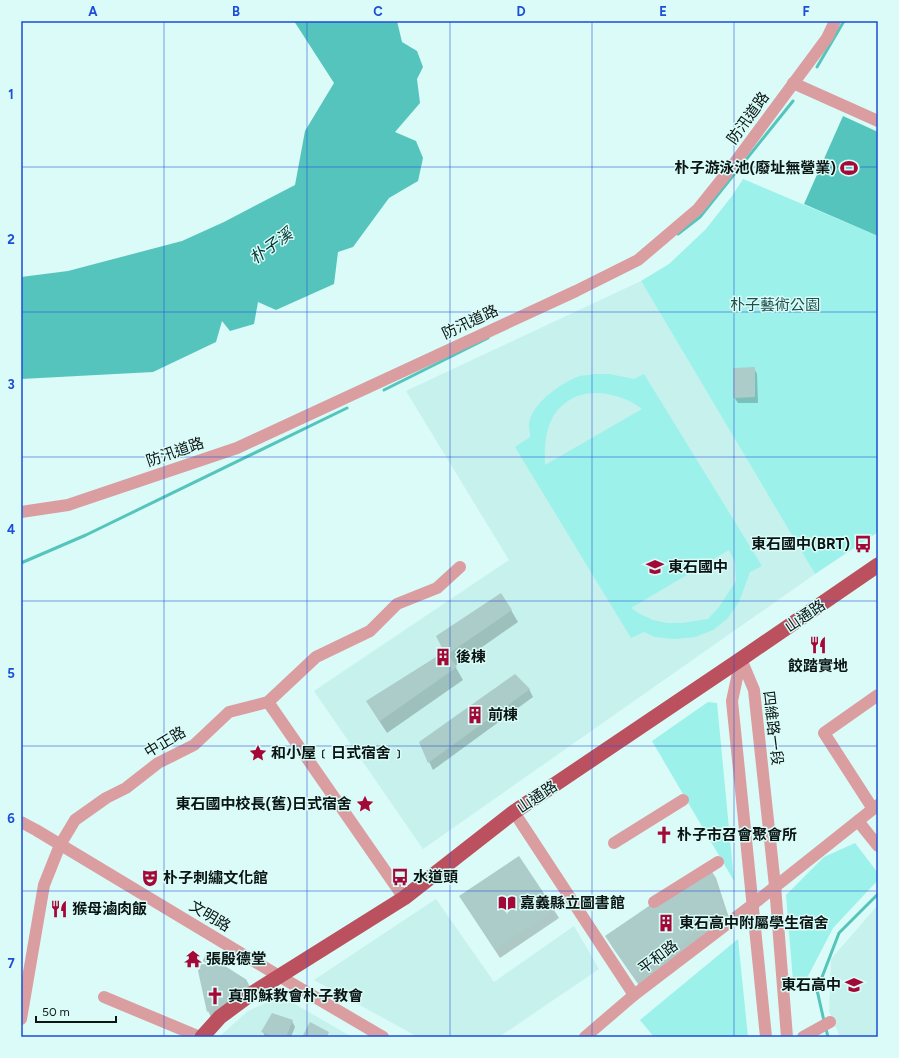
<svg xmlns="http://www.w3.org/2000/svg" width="899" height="1058" font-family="Figtree,'Noto Sans TC',sans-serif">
<rect width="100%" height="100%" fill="#dafbf7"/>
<g fill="#c6f1ed">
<polygon points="641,281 815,574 423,849 314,691 509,560 406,391"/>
<polygon points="436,899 494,982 574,926 599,969 499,1037 418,1037 314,980"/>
<polygon points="878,905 878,1037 840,1037 829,1011 831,959"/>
<polygon points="281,996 352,1037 219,1037 248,1011"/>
</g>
<g fill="#9cf1ea" fill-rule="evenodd">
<polygon points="743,179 878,236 878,532 815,574 641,281 669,264 705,230 732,196"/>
<path d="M596 374H609L634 379 644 374 762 566 750 572 739 602 727 619 713 630 695 637 675 639 655 637 644 632 631 638 515 447 530 437C530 433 529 428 529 424 530 405 563 381 580 376 585 375 591 375 596 374ZM600 393C616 395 629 399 642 409L545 465C544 443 546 418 564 404 569 400 575 396 581 395 587 393 594 393 600 393ZM729 550 735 562 736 581 719 607 708 619 682 623H667L653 620 640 614 631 608Z"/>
<polygon points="708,702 717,703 734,881 652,741"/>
<polygon points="855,843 878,873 878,880 833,928 806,980 793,981 786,895 824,857"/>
<polygon points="738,939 748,1037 654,1037 640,1020"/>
</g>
<g fill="#55c4bc">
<polygon points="294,21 397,21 402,42 417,51 423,67 417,79 420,103 395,132 416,141 423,158 418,181 389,198 353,247 338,252 334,284 276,310 258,302 254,324 230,331 222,321 216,342 153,372 21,379 21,277 68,271 182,241 224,222 295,185 305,131 334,83"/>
<polygon points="843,116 878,132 878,236 804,204"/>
</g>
<g fill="#0003">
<polygon points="754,368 757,374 758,403 738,403 734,397"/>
<polygon points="511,610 518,622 455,666 463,680 387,733 367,702"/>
<polygon points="529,689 533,697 433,770 420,743"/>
<polygon points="709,867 716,878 731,924 643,991 613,948 606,936"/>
<polygon points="465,904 554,910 559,918 500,958"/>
<polygon points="206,955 247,981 251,989 212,1019 208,1011"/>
<polygon points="292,1021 295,1027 291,1037 265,1037 263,1032"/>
</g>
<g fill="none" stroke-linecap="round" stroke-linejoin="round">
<g stroke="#55c4bc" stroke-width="3">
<polyline points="817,67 844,21"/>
<polyline points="678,234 700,217 793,101"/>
<polyline points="384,390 488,338"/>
<polyline points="21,563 86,535 347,408"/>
<polyline points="824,1021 817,990 839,933 878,894"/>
<polyline points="826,1029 828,1037"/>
</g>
</g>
<g fill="#acccc9">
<polygon points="755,367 755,397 733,398 733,368"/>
<polygon points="501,593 512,610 448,654 457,667 380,721 366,701 444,652 436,636"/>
<polygon points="515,674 530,689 428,763 419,742"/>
<polygon points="519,856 555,910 495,950 459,896"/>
<polygon points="709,865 725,911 635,979 605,936"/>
<polygon points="206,954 247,980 207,1012 198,971"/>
<polygon points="272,1013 293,1020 286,1037 276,1037 261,1032"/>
<polygon points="310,1022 329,1032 327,1037 302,1037"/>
</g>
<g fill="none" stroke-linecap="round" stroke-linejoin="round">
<g stroke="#da9ea1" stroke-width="12">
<polyline points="793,83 878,121"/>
<polyline points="21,512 68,505 237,448 576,291 638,260 698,209 730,169 827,38 835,21"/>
<polyline points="741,659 754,690 775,886 787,1037"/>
<polyline points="741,659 732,701 766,1037"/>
<polyline points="268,702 404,898"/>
<polyline points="873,809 824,733 878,695"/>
<polyline points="514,812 634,995"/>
<polyline points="858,821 878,846"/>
<polyline points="21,822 36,830 279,976 383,1037"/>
<polyline points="614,843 683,800"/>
<polyline points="654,902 718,862"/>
<polyline points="104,997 200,1037"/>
<polyline points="21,1019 44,885 60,845 75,820 106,798 126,788 158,763 194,745 229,712 268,702 316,657 370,631 397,604 437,588 460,567"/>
<polyline points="585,1037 634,995 752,905 878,805"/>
<polyline points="803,1037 830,1022"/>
</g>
<polyline stroke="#bb515e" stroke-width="15" points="202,1037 220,1017 251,994 404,898 514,812 741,659 878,565"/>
</g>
<path fill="none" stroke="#1d4ed8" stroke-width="1" stroke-opacity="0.55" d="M164 21V1037M307 21V1037M450 21V1037M592 21V1037M734 21V1037M21 167H878M21 312H878M21 457H878M21 601H878M21 746H878M21 891H878"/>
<defs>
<g id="stadium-bare" transform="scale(1.38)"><path d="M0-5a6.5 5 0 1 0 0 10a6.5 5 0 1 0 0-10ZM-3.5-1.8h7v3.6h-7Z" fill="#a40836" stroke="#dafbf7" stroke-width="2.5" paint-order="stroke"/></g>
<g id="bus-bare" transform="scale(1.38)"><path d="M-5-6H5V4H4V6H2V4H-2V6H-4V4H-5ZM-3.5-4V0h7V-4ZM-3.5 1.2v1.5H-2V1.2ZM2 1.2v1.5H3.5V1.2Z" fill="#a40836" stroke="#dafbf7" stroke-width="2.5" paint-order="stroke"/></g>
<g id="school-bare" transform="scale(1.38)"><path d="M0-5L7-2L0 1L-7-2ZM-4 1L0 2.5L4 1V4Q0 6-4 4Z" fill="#a40836" stroke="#dafbf7" stroke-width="2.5" paint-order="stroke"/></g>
<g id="restaurant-bare" transform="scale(1.38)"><path d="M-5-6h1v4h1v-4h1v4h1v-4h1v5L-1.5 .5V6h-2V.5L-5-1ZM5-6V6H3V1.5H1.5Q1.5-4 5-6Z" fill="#a40836" stroke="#dafbf7" stroke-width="2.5" paint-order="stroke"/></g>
<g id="building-bare" transform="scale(1.38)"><path d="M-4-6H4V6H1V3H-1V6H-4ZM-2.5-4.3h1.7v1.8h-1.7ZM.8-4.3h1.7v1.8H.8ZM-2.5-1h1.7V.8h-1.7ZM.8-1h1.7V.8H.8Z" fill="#a40836" stroke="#dafbf7" stroke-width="2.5" paint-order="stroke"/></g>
<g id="sight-bare" transform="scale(1.38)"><path d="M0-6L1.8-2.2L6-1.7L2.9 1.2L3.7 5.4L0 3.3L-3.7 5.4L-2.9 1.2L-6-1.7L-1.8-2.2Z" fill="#a40836" stroke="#dafbf7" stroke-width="2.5" paint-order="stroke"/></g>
<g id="church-bare" transform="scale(1.38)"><path d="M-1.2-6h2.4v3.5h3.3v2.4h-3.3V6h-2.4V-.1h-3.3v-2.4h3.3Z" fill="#a40836" stroke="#dafbf7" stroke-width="2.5" paint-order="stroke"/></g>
<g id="theatre-bare" transform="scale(1.38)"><path d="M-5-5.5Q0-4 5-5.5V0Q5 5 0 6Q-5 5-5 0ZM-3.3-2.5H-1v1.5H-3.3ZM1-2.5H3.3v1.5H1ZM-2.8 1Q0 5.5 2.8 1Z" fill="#a40836" stroke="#dafbf7" stroke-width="2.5" paint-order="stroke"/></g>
<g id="library-bare" transform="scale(1.38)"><path d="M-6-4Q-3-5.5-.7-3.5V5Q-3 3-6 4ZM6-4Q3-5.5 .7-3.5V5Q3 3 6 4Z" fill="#a40836" stroke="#dafbf7" stroke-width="2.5" paint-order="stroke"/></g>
<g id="temple-bare" transform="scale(1.38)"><path d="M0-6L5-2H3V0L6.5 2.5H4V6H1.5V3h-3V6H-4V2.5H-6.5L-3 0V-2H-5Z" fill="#a40836" stroke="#dafbf7" stroke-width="2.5" paint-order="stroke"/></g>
</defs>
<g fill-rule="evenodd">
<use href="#stadium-bare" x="849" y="168"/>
<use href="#bus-bare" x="863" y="544"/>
<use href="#school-bare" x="655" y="567"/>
<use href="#restaurant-bare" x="818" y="645"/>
<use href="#building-bare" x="443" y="657"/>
<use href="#building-bare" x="475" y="715"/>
<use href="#sight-bare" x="258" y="753"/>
<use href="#sight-bare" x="365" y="804"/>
<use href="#church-bare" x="664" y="835"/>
<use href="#bus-bare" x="400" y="877"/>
<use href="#theatre-bare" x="150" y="878"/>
<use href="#library-bare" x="507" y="903"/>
<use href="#restaurant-bare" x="59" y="909"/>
<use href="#building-bare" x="666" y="923"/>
<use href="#temple-bare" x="193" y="959"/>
<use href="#school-bare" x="854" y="985"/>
<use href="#church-bare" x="215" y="996"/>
</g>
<g text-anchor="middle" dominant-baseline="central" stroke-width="3" stroke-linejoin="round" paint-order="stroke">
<g font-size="15" fill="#0a1514" stroke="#dafbf7">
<text transform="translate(748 118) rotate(-54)">防汛道路</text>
<text transform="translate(470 322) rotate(-25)">防汛道路</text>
<text transform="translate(175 452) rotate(-19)">防汛道路</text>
<text transform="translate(805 616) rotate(-34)">山通路</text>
<text transform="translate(773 728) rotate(83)">四維路一段</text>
<text transform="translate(165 742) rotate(-31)">中正路</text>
<text transform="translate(537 797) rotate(-34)">山通路</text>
<text transform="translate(210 916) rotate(31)">文明路</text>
<text transform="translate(658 957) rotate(-37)">平和路</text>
</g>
<g font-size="15" font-weight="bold" fill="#0a1514" stroke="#dafbf7" text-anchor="start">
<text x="836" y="168" text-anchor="end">朴子游泳池(廢址無營業)</text>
<text x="850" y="544" text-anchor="end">東石國中(BRT)</text>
<text x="668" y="567">東石國中</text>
<text x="456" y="657">後棟</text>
<text x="818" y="666" text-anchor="middle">餃踏實地</text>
<text x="488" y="715">前棟</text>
<text x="271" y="753">和小屋﹝日式宿舍﹞</text>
<text x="352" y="804" text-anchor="end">東石國中校長(舊)日式宿舍</text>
<text x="677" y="835">朴子市召會聚會所</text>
<text x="413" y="877">水道頭</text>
<text x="163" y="878">朴子刺繡文化館</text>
<text x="520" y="903">嘉義縣立圖書館</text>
<text x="72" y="909">猴母滷肉飯</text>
<text x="679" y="923">東石高中附屬學生宿舍</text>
<text x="206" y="959">張殷德堂</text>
<text x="841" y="985" text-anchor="end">東石高中</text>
<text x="228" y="996">真耶穌教會朴子教會</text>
</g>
<g font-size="15" fill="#20504d" stroke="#dafbf7">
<text x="775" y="305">朴子藝術公園</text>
</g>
<g font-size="16" font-style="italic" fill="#003431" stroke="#dafbf7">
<text transform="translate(271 246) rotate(-36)">朴子溪</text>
</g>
</g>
<rect width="899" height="1058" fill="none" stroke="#dafbf7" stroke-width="44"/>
<path d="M36 1016v6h80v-6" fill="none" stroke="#0a1514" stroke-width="2"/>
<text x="42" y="1016" font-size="12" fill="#0a1514" stroke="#dafbf7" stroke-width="3" paint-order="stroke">50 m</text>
<rect x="22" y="22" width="855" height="1014" fill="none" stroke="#1d4ed8" stroke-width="1.5"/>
<g font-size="13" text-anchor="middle" font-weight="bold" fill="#1d4ed8">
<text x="93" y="16">A</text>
<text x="236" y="16">B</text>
<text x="378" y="16">C</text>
<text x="521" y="16">D</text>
<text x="663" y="16">E</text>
<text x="806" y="16">F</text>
<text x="11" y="99">1</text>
<text x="11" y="244">2</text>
<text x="11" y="389">3</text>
<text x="11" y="534">4</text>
<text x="11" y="678">5</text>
<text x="11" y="823">6</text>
<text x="11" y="968">7</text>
</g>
</svg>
